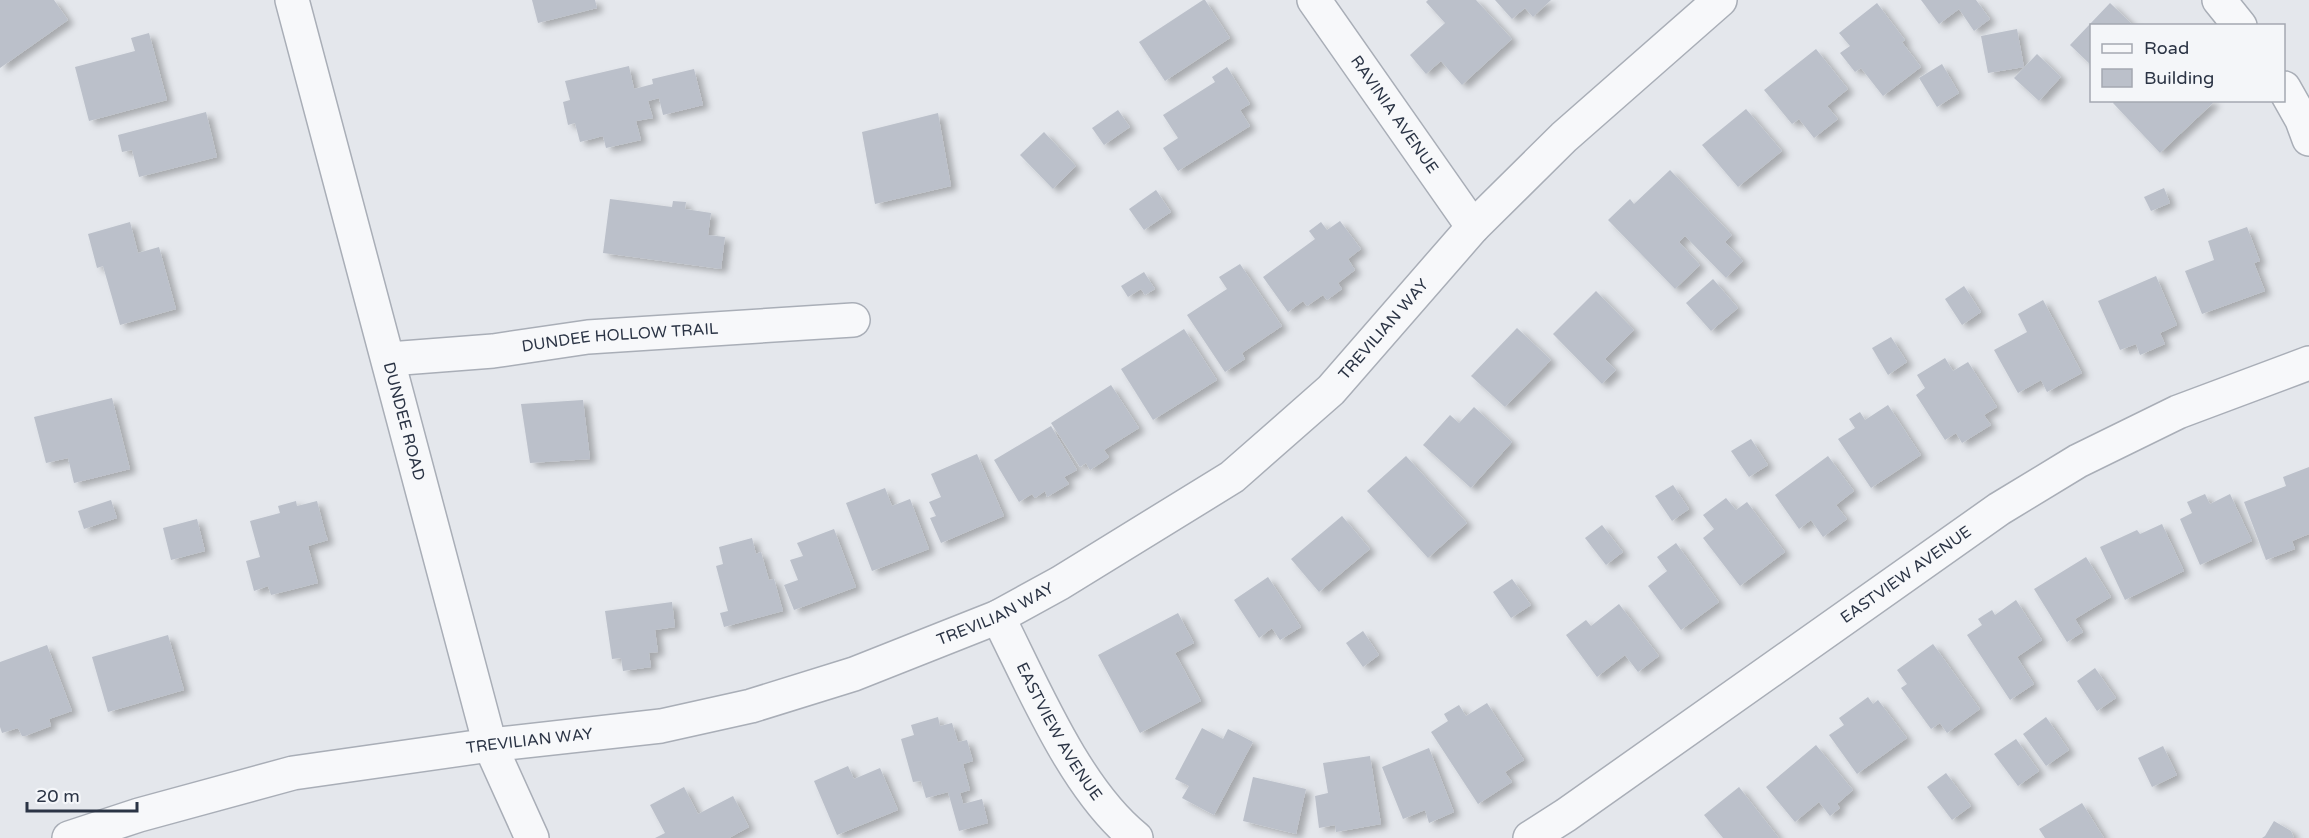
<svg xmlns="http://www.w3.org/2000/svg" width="2309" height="838" font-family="'Varela Round',sans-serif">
<defs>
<filter id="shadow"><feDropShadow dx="6" dy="4" stdDeviation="3" flood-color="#0004"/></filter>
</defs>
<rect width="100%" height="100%" fill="#e4e7ec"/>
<g fill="#bbc0ca" filter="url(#shadow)">
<polygon points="0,0 54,0 68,20 0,68"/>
<polygon points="532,0 595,0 597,8 538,23"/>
<polygon points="1203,0 1205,0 1230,38 1165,81 1139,42"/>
<polygon points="1428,0 1476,0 1512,39 1462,85 1441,61 1426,74 1410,55 1445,23 1426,2"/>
<polygon points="1495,0 1551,0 1533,17 1525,8 1512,19"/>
<polygon points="1921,0 1976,0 1990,19 1974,31 1959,9 1939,24"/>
<polygon points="1877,3 1905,40 1902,42 1921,67 1883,96 1861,68 1855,72 1840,53 1850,46 1839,33"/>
<polygon points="2110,3 2134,26 2092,26 2092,66 2070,45"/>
<polygon points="2017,29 2024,67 1988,73 1981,36"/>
<polygon points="149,33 167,100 89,121 75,67 135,51 131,38"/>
<polygon points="1816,49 1848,89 1827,106 1838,119 1814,138 1799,119 1792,124 1764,90"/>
<polygon points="2037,54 2061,77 2039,101 2014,78"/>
<polygon points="1942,64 1959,93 1937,107 1919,78"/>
<polygon points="629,66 634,89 653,84 652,79 694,69 703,105 663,115 659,98 648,101 653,118 636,121 641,140 606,148 603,136 580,142 575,123 568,125 563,102 570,100 565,81"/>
<polygon points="1227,67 1250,104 1240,110 1250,126 1178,171 1163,148 1178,138 1163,115 1215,82 1212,77"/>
<polygon points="2115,100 2212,100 2213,103 2160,153 2113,103"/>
<polygon points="1746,109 1782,151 1738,187 1702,145"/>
<polygon points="1118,110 1130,127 1104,145 1092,128"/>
<polygon points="206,112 217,157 139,177 132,150 122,152 118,135"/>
<polygon points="938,113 951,186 875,204 862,132"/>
<polygon points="1044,132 1076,166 1053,189 1020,155"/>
<polygon points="1670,170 1732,235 1725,242 1743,261 1726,278 1685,236 1679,242 1700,265 1675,289 1608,220 1630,199 1634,204"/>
<polygon points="2164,188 2170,203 2151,211 2144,197"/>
<polygon points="1156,190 1171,212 1144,230 1129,209"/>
<polygon points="610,199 672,207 673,201 686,202 685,209 711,213 708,235 725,237 721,269 603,253"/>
<polygon points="1340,221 1361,249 1348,259 1355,270 1338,283 1342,289 1327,300 1323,295 1307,306 1303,301 1288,312 1263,277 1315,239 1309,231 1321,222 1327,230"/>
<polygon points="130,222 138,253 159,247 176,309 120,325 103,266 97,268 88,234"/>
<polygon points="2247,227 2260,261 2254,263 2265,291 2202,314 2185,271 2214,260 2208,241"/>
<polygon points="1240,264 1282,326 1242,353 1245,359 1225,372 1187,315 1227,289 1219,277"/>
<polygon points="1144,272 1155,289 1145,295 1141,289 1128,297 1121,286"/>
<polygon points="2156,276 2177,325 2160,333 2165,344 2140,355 2136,344 2120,350 2098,301"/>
<polygon points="1713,279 1738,308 1711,331 1686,303"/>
<polygon points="1964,286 1981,312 1962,325 1945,299"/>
<polygon points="1596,291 1634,330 1605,359 1616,370 1602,384 1553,334"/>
<polygon points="2043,300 2082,373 2047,392 2041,380 2018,393 1994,350 2027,332 2018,314"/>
<polygon points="1517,328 1551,360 1505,407 1471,376"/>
<polygon points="1184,329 1217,380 1153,420 1121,369"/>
<polygon points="1891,337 1907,362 1888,375 1872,348"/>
<polygon points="1945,358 1953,371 1968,362 1997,407 1984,415 1991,425 1962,443 1956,433 1945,440 1916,395 1925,388 1917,375"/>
<polygon points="1111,385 1139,428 1104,450 1109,457 1104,461 1090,470 1086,463 1080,467 1051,423"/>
<polygon points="112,398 130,469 74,483 68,458 46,463 34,417"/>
<polygon points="583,400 590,459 530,463 521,404"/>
<polygon points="1888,405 1921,455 1871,488 1838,439 1855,428 1849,419 1860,412 1865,420"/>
<polygon points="1474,407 1512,442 1471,488 1423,445 1450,415 1459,423"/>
<polygon points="1051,426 1077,470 1064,477 1069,484 1047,497 1045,491 1035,498 1032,494 1019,502 994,460"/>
<polygon points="1751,439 1768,465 1749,477 1731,451"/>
<polygon points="977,454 1004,516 941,543 930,518 936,516 929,502 941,497 931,474"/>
<polygon points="1406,456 1467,523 1428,558 1367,491"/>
<polygon points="1828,456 1854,491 1836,505 1847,519 1823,537 1811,520 1799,529 1775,495"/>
<polygon points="2309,467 2309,534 2292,541 2295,549 2266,560 2244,502 2286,486 2283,477"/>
<polygon points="1673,485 1689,509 1672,521 1655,496"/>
<polygon points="885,488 892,506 910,499 929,549 872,571 846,503"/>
<polygon points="2205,494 2210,504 2230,494 2252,541 2200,565 2180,519 2192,513 2187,502"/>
<polygon points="1726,498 1736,510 1747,502 1785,552 1740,586 1703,538 1714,529 1703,515"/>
<polygon points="111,500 117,518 84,529 78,511"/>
<polygon points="296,501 297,506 317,501 326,535 328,540 308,546 318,583 271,595 268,586 254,591 246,561 260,557 250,521 280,513 278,506"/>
<polygon points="1342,516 1370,549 1319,592 1291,559"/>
<polygon points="197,519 205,551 171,560 163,528"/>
<polygon points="2162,524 2184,571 2125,600 2100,547 2137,530 2140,534"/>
<polygon points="1602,525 1623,552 1606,565 1585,538"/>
<polygon points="834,529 856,587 794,610 784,585 798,580 790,560 803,556 797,543"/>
<polygon points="752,538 756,554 761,552 769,580 774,579 783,611 724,627 720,613 728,611 716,566 723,564 719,547"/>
<polygon points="1676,543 1719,602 1681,630 1648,586 1667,571 1657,557"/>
<polygon points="2086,557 2111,597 2075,619 2083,632 2067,642 2034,589"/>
<polygon points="1268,577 1301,627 1280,640 1272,628 1259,638 1234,600"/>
<polygon points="1512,579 1531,605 1511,618 1493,592"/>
<polygon points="2016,600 2042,640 2017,657 2034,684 2010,700 1967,635 1982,625 1978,619 1984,615 1992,610 1995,615"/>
<polygon points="672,602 675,627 655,630 658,652 649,653 651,667 623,671 621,658 612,659 605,611"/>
<polygon points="1619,604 1659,656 1638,672 1625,655 1597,677 1566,635 1586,620 1591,626"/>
<polygon points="1178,613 1194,643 1175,653 1201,701 1140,733 1098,655"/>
<polygon points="1363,631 1379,655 1363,667 1346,643"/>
<polygon points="168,635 184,690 108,712 92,657"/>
<polygon points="1933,644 1980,709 1947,733 1940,723 1931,729 1901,688 1907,684 1897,670"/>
<polygon points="47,645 72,711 49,719 51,726 25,736 22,736 18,728 2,733 0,727 0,662"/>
<polygon points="2095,668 2116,698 2097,711 2077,681"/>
<polygon points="1868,697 1873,704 1878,700 1907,738 1857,774 1829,735 1844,725 1839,718"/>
<polygon points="1487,703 1524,760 1505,772 1512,782 1478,804 1431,732 1448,721 1444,714 1459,705 1466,716"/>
<polygon points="938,717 940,726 952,723 958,742 967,740 973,761 963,764 970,790 960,793 963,803 963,804 982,799 988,823 959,831 948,792 926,798 921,781 913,782 901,739 914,735 911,725"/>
<polygon points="2046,717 2069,750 2046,766 2023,734"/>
<polygon points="1202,728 1223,739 1228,729 1253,742 1214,815 1182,798 1189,786 1175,779"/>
<polygon points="2016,739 2039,771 2018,786 1994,754"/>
<polygon points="1816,745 1853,790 1837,804 1840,808 1830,816 1819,802 1795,822 1766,787"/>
<polygon points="2163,746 2177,775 2152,787 2138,758"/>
<polygon points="1429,748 1454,812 1429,823 1425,810 1403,819 1382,767"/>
<polygon points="1370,756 1381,824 1336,832 1335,825 1319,828 1315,796 1328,793 1323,763"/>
<polygon points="848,766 854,779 880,768 898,810 837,835 814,781"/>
<polygon points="1946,773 1971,806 1952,820 1927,787"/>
<polygon points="1253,777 1306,789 1296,834 1243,821"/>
<polygon points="684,787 698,814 733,796 749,827 729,838 655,838 665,833 650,805"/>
<polygon points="1739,787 1779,838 1723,838 1704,815"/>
<polygon points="2082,803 2104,838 2045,838 2039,829"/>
<polygon points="2274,821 2291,831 2294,838 2262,838 2265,836"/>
</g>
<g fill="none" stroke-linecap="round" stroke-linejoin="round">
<g stroke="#a9aeb7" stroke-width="36">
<g id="minor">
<path id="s1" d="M292 0 490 745 532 838"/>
<path id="s2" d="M1314 0 1473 227"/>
<polyline points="2219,0 2240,26"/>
<polyline points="2284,88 2302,120 2309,139"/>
<path id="s3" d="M389 359 493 351 588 337 853 320"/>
<path id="s4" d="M998 617C1033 686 1075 789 1136 838"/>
<path id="s5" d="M69 838 139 815 293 773 490 745 661 726 751 706 854 674 998 617 1060 583 1232 477 1331 390 1473 227 1564 137 1720 0"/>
<path id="s6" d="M1530 838 1566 815 1999 509 2078 461 2178 412 2309 363"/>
</g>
</g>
<use href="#minor" stroke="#f7f8fa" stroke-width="33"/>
</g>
<g text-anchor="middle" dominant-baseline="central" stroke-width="5" stroke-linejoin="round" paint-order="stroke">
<g font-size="16" fill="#2b3445" stroke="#f4f6f9">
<text stroke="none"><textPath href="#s2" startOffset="140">RAVINIA AVENUE</textPath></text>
<text stroke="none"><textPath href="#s5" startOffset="1444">TREVILIAN WAY</textPath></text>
<text stroke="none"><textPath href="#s3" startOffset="232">DUNDEE HOLLOW TRAIL</textPath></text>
<text stroke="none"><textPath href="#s1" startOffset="436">DUNDEE ROAD</textPath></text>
<text stroke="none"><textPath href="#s6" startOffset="459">EASTVIEW AVENUE</textPath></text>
<text stroke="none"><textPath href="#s5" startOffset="958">TREVILIAN WAY</textPath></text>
<text stroke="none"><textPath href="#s4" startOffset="130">EASTVIEW AVENUE</textPath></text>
<text stroke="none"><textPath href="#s5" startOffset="472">TREVILIAN WAY</textPath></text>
</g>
</g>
<rect x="2090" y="24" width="195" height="78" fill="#f4f6f9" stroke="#a4a8b1" stroke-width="1.5"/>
<rect x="2102" y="44" width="30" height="9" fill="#f7f8fa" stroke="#a4a8b1" stroke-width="1.5"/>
<text x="2144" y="54" font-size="18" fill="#2b3445">Road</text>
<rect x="2102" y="69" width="30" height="18" fill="#bbc0ca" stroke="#a4a8b1" stroke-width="1.5"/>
<text x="2144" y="84" font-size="18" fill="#2b3445">Building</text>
<path d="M27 802v9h110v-9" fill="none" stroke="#2b3445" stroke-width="3"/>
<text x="36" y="802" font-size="18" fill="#2b3445" stroke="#f4f6f9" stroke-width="4.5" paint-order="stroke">20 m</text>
</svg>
